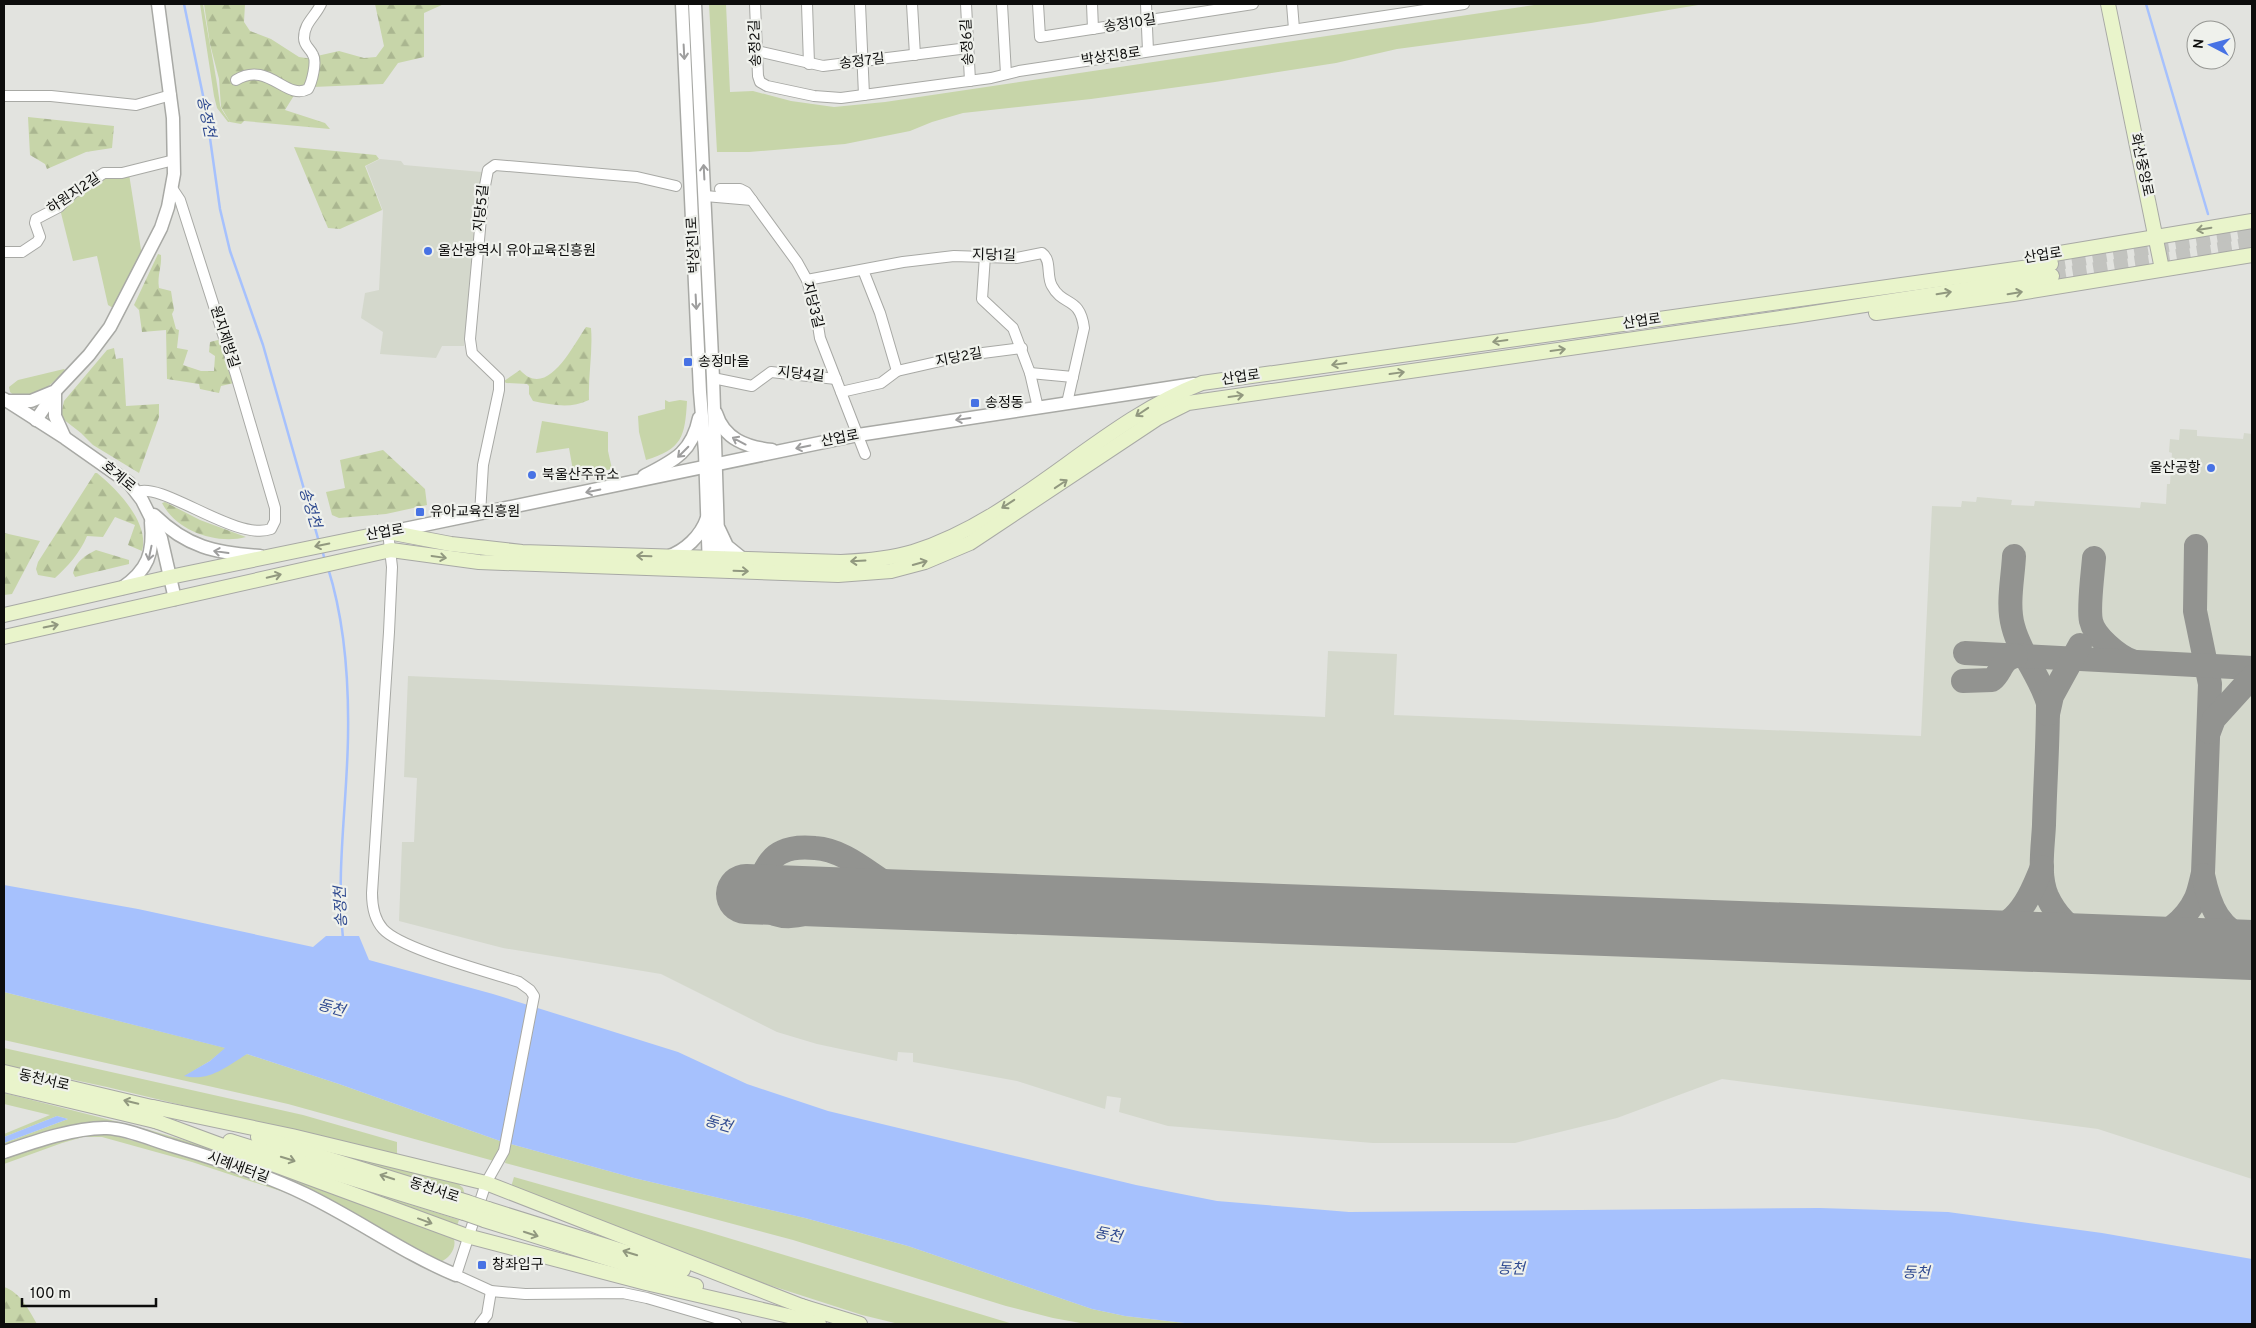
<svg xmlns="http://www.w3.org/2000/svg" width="2256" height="1328" font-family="Overpass,'Noto Sans KR',sans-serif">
<defs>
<pattern id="forest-firs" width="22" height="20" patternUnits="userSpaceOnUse" patternTransform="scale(1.25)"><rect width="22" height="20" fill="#c7d5a9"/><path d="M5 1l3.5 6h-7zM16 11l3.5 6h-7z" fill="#aab690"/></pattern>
</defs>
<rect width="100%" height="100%" fill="#e2e3df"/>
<g fill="#d4d8cc">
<polygon points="380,159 401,161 404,165 482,172 464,346 442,346 436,358 380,354 383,332 361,318 365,293 379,290 383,211 366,166"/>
<polygon points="2180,429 2197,430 2197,436 2243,439 2244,433 2252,434 2252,1179 2098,1129 1722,1079 1617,1118 1515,1143 1373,1143 1168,1126 1119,1112 1121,1098 1107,1096 1105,1109 1017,1081 913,1062 913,1053 898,1052 897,1061 817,1044 777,1032 661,974 503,948 399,921 402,842 414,842 417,778 404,777 408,676 1325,717 1328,651 1397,654 1394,715 1921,736 1932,506 1961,507 1962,501 1976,502 1977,497 2012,500 2011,505 2034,506 2035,501 2140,508 2141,502 2166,504 2167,484 2170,484 2172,453 2169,452 2170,439 2179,440"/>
</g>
<g fill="#c7d5a9">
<path d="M200 4H203C208 38 216 71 220 105 221 110 227 117 230 122H228L217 108 214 96Z"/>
<polygon points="709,4 726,4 730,92 753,91 791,101 834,107 885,102 1541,4 1704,4 1591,23 1397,49 1336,63 1215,82 1091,99 963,113 932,122 910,131 845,144 749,152 717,152"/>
<polygon points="129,174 142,256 115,309 108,305 97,256 73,261 60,209 100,177"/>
<polygon points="64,369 66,371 37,396 15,396 10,392 9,387 18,380"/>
<path d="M665 400 669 402 680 400 687 401C685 437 682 449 646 460L639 432 638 416 665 409Z"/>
<polygon points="542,421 608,432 608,451 612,469 574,476 569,448 536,453"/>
<polygon points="4,992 226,1048 210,1061 185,1076 247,1054 339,1084 503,1142 634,1178 805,1218 908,1246 1092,1309 1125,1316 1193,1324 1086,1324 1053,1318 1006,1306 793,1240 505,1163 507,1154 494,1161 288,1104 4,1040"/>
<polygon points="4,1048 303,1115 397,1142 397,1157 107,1087 4,1065"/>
<path d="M4 1093 146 1129 224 1152 453 1237C458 1246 450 1259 440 1262L368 1224 124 1126 4 1147V1143L68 1119 57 1116 4 1137V1134L50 1115 4 1104Z"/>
<path d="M106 1133 213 1164 302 1198 192 1162 102 1137H83L62 1143 4 1164V1157C37 1146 70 1136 106 1133Z"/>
<polygon points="309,1147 455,1181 463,1188 465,1196"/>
<polygon points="279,1163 459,1220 457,1226"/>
<polygon points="514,1177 705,1231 1013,1324 899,1324 862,1315 741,1276 511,1187"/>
</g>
<g fill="url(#forest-firs)">
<polygon points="204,4 245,4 244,22 250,31 271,39 299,57 313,59 309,82 298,89 285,110 325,123 330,129 244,121 241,124 230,122 221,107 219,79 210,44"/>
<polygon points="375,4 444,4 424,13 424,57 398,63 383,84 313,87 317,56 339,51 364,58 376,57 384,46"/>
<polygon points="28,117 114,126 112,148 86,152 47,169 45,164 30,155"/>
<polygon points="294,147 376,155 379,159 365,166 382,210 340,229 328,228"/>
<path d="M158 254 161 255C162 267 157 275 159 288L171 291 174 310 172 314 176 329 179 330 177 348 188 350 183 365 201 371H214L215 356 209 352 210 342 222 339 234 383 221 386 219 393 200 389 199 384 167 379 166 330 142 332 139 310 134 305Z"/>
<path d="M586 327 591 328C593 352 588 376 589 400 570 409 553 405 533 401L529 394V386L527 384 506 383 504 381 520 370C547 400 572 347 586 327Z"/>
<polygon points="114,348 116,359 123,358 126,406 159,404 159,417 139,473 93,445 81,433 63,419 61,414 64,401 107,350"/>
<polygon points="383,450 425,489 427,505 386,514 339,518 332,515 326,492 345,488 340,460"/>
<path d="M95 473H97C117 489 150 523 142 551L128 545 135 525 115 517 103 537 87 536C80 553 68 566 55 578L38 575 36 569 38 562Z"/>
<path d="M165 502 200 520 246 537C217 545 176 531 162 503Z"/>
<polygon points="4,533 40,541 12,594 4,595"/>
<path d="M96 550 129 560V564L75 577 73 573C76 561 86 555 96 550Z"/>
<path d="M4 1287C20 1292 29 1310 37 1324H4Z"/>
</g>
<g fill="#a6c1fd">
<path d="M4 885 138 909 313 947 326 936H359L369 960 493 994 678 1052 747 1084 828 1111 1136 1185 1217 1201 1349 1212 1820 1208 1948 1212 2102 1233 2252 1259V1324H1193L1125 1316 1092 1309 908 1246 805 1218 634 1178 503 1142 339 1084 247 1054C226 1067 209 1082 184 1076L210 1061 225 1048 4 992Z"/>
<polygon points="57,1116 68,1119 4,1143 4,1137"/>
</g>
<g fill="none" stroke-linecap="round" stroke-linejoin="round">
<g stroke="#a6c1fd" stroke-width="2.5">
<polyline points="184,4 206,110 220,209 230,251 263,345 319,542"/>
<polyline points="2146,4 2208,214"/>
<polyline points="322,549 325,561"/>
<path d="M328 568C345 622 349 681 348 737 347 804 336 871 343 938"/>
</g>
<g stroke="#929390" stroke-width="24">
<path d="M2014 556C2013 578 2007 604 2013 626 2020 654 2040 676 2048 703 2048 744 2045 784 2044 825 2043 847 2038 875 2047 896 2065 935 2101 948 2141 941 2164 937 2186 920 2196 898 2199 891 2201 881 2203 873L2210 684 2195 611 2196 546"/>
<path d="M2094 558C2093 572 2088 608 2091 621 2094 636 2118 656 2132 661"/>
<polyline points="1965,653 2252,668"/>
<path d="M1963 681 1992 680C2002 672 2001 659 2016 656"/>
<polyline points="2048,714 2052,696 2080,645"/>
<polyline points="2209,732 2214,719 2252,677"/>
<path d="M2203 875C2210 908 2219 929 2252 943"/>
<path d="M880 899C865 901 849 903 834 905 815 909 796 921 775 914 749 904 761 861 782 852 792 847 805 847 815 848 847 850 872 877 899 891 912 898 925 900 939 902"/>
<path d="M1960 939C2012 929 2023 915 2042 867"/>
</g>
<polyline stroke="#929390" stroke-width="60" points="746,894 2252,950"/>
<g stroke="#c2c3bf" stroke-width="14" stroke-dasharray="14 7" stroke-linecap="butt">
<polyline points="2051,264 2252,231"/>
<polyline points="2052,276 2252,244"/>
</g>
<g stroke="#a8a9a5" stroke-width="12">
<g id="minor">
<polyline points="755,4 758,76 760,82 767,86 814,96 841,98 991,78 1019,71 1464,4"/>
<polyline points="807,4 809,64"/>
<polyline points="860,4 864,95"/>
<polyline points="912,4 915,55"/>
<polyline points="966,4 970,81"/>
<polyline points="1002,4 1006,74"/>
<polyline points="1038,4 1040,37 1253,4"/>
<polyline points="1092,4 1093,29"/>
<polyline points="1146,4 1148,51"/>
<polyline points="1292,4 1294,29"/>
<polyline points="757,51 823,66 968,48"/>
<path d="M236 80C268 60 286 101 308 89 312 82 317 62 313 55 310 48 304 46 304 38 304 23 315 17 321 4"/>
<polyline points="4,96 51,96 136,105 171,95"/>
<polyline points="720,189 740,189 746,192 797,262 807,280 815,307 820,338 865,454"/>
<polyline points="705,196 752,200"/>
<polyline points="4,252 22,252 37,242 40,237 35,223 36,219 59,207 73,193 104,173 122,173 174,160"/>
<polyline points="985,256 982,299 1013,328 1030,373 1038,408"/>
<polyline points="863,270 880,313 897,371 967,355 1022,348"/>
<path d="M807 280 903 262 954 256 1016 258 1042 253C1052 260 1046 276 1052 286 1063 307 1080 296 1084 328L1067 403"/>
<polyline points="1030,373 1073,377"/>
<polyline points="713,378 752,386 771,372 836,379"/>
<polyline points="841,392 881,383 897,371"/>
<path d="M137 492C162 481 236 542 271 529L275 521V508L236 375 180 200 172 188"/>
<polyline points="480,514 483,465 499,390 499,379 472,353 470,339 483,196 488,170 495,165 637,177 676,186"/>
<path d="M388 532 392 567 389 632 372 893C372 906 374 919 383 929 401 949 489 972 519 982L530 990 534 996 504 1151 486 1183 456 1275 491 1291 525 1294 623 1293 647 1298 736 1324"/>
<polyline points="480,1324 487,1315 491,1291"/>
</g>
</g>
<g stroke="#a8a9a5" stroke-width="15">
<g id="tertiary">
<polyline points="682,4 700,392 705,452 709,568"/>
<polyline points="695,4 713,378 719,568"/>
<polyline points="55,393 55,416 64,436"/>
<polyline points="4,399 65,438 129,483 142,500 161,538 175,599"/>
<polyline points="8,401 31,401 53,392"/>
<path d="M716 413C724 439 746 447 772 450"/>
<polyline points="36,420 57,389 89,355 110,327 161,228 168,207 174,174 173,118 158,4"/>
<path d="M644 476C673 461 692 453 699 418"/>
<path d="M154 515C187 547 215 553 260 556"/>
<polyline points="719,529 727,546 743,559"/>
<polyline points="390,532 858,435 1194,384"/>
<path d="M667 557C685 551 701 536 707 518"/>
<path d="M122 588C148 570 154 553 151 522"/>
<path d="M4 1152C33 1142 76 1127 107 1128 129 1129 152 1140 173 1146 217 1159 264 1174 305 1194 357 1219 403 1253 456 1275"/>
</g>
</g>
<g stroke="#a8a9a5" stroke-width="16">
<g id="secondary">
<polyline points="2108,4 2162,269"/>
<polyline points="2036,257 2252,221"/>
<polyline points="1876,313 2013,294 2252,255"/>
<path d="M4 615 170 577 388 532 451 544 522 552 841 562C865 561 890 559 913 552 1021 518 1097 424 1202 383L2051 264"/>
<polyline points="4,637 391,550 479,562 838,575 891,571 925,562 970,543 1158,418 1188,403 1794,316 2052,276"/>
<polyline points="4,1072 160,1109"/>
<polyline points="4,1085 159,1122"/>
<polyline points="153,1107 292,1136 486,1183 809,1309"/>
<polyline points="150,1119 467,1236 646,1283 806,1320"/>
<polyline points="258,1137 467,1202"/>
<polyline points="230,1141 464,1213"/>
<polyline points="488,1209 683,1270"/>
<polyline points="484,1220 696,1286"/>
<polyline points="801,1306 860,1324"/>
<polyline points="798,1318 819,1324"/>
</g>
</g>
<use href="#minor" stroke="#fff" stroke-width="10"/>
<use href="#tertiary" stroke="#fff" stroke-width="12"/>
<use href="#secondary" stroke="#e9f4cb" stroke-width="14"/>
<g stroke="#a8a9a5" stroke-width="16" stroke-linecap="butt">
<g id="secondary-bridge">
<polyline points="467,1202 488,1209"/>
<polyline points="464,1213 484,1220"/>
</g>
</g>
<use href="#secondary-bridge" stroke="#e9f4cb" stroke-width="14"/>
</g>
<defs><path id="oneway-shaft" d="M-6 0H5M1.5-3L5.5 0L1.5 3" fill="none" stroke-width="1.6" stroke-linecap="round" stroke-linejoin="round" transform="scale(1.25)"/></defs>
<g stroke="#9e9e9e">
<use href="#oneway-shaft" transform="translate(684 52) rotate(87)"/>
<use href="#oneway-shaft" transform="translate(704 172) rotate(-93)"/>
<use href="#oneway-shaft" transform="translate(696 302) rotate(87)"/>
<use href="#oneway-shaft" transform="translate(963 419) rotate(172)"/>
<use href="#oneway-shaft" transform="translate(739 441) rotate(-152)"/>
<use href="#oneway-shaft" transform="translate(803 447) rotate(168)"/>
<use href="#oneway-shaft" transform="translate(683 452) rotate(135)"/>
<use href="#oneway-shaft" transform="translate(593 491) rotate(168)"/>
<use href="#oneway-shaft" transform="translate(221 552) rotate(-172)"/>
<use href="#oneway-shaft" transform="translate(150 553) rotate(102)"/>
</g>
<g stroke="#91987f">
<use href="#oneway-shaft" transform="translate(2204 229) rotate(170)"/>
<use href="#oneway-shaft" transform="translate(1944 293) rotate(-9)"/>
<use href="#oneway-shaft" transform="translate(2015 293) rotate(-9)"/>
<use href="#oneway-shaft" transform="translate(1500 341) rotate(172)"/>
<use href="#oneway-shaft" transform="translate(1558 350) rotate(-8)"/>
<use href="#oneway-shaft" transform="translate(1339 364) rotate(172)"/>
<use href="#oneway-shaft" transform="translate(1397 373) rotate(-8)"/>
<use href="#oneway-shaft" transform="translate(1236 396) rotate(-8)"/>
<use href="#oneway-shaft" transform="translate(1142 412) rotate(146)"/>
<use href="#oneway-shaft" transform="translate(1061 484) rotate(-34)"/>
<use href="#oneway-shaft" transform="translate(1008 504) rotate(147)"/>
<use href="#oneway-shaft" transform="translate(322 545) rotate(168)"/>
<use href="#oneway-shaft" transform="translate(644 556) rotate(-178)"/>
<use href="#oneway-shaft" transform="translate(439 557) rotate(8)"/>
<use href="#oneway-shaft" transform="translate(858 561) rotate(177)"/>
<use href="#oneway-shaft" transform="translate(920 563) rotate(-16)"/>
<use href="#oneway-shaft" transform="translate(741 571) rotate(2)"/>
<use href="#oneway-shaft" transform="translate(274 576) rotate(-13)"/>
<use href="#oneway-shaft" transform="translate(51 626) rotate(-12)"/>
<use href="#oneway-shaft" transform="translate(131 1102) rotate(-167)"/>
<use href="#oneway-shaft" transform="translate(288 1159) rotate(17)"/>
<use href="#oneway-shaft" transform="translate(387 1177) rotate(-162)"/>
<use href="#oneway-shaft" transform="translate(425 1221) rotate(20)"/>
<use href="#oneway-shaft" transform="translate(531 1234) rotate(18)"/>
<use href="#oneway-shaft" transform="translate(630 1253) rotate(-163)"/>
</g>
<g fill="#4772e4" stroke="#eff1ec" stroke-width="2">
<circle cx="428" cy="251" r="5"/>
<rect x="683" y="357" width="10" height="10" rx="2.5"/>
<rect x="970" y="398" width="10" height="10" rx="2.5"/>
<circle cx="2211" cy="468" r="5"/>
<circle cx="532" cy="475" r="5"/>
<rect x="415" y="507" width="10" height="10" rx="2.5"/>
<rect x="477" y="1260" width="10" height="10" rx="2.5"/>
</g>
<g text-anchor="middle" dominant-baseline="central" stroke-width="4.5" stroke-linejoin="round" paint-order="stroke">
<g font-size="14" fill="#0d0d0c" stroke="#eff1ec">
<text transform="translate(1130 24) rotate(-9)">송정10길</text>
<text transform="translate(968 42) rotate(-93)">송정6길</text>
<text transform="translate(756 43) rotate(-92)">송정2길</text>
<text transform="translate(1111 57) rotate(-8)">박상진8로</text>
<text transform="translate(862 62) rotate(-7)">송정7길</text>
<text transform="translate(2141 165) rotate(78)">화산중앙로</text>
<text transform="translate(74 194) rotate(-34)">하원지2길</text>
<text transform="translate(482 208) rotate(-84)">지당5길</text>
<text transform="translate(694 245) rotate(-93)">박상진1로</text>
<text transform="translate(994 256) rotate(1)">지당1길</text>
<text transform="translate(2043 256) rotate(-9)">산업로</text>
<text transform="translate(812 305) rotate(76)">지당3길</text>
<text transform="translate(1642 322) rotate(-8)">산업로</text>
<text transform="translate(224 337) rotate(72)">원지제방길</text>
<text transform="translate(959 358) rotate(-11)">지당2길</text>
<text transform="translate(801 375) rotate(6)">지당4길</text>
<text transform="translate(1241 378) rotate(-8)">산업로</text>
<text transform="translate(840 439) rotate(-11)">산업로</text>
<text transform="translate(118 477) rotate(40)">호계로</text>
<text transform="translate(385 533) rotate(-10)">산업로</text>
<text transform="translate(44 1081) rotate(13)">동천서로</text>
<text transform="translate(238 1168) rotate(20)">시례새터길</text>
<text transform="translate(434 1191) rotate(18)">동천서로</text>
</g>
<g font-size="14" fill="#0d0d0c" stroke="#eff1ec" text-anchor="start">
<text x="438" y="251">울산광역시 유아교육진흥원</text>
<text x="698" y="362">송정마을</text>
<text x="985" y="403">송정동</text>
<text x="2201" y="468" text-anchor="end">울산공항</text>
<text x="542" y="475">북울산주유소</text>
<text x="430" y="512">유아교육진흥원</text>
<text x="492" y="1265">창좌입구</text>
</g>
<g font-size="15" font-style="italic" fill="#2e498f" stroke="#eff1ec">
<text transform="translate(205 117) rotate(79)">송정천</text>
<text transform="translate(309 508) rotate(73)">송정천</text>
<text transform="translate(342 907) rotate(-92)">송정천</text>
<text transform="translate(331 1009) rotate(15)">동천</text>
<text transform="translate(718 1125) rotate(16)">동천</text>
<text transform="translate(1108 1236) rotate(11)">동천</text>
<text transform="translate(1511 1270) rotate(1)">동천</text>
<text transform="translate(1916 1274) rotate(1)">동천</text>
</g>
</g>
<rect width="2256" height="1328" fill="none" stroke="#0d0d0c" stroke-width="10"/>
<g transform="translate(2211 45) rotate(276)"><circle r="24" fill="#eff1ec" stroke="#959692"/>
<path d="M0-4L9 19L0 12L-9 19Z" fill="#4772e4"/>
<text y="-8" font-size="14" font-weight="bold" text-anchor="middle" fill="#0d0d0c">N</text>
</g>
<path d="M22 1298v8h134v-8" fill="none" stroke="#0d0d0c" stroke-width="2.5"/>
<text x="30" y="1298" font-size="15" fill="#0d0d0c" stroke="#eff1ec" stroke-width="4" paint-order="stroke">100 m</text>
</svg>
